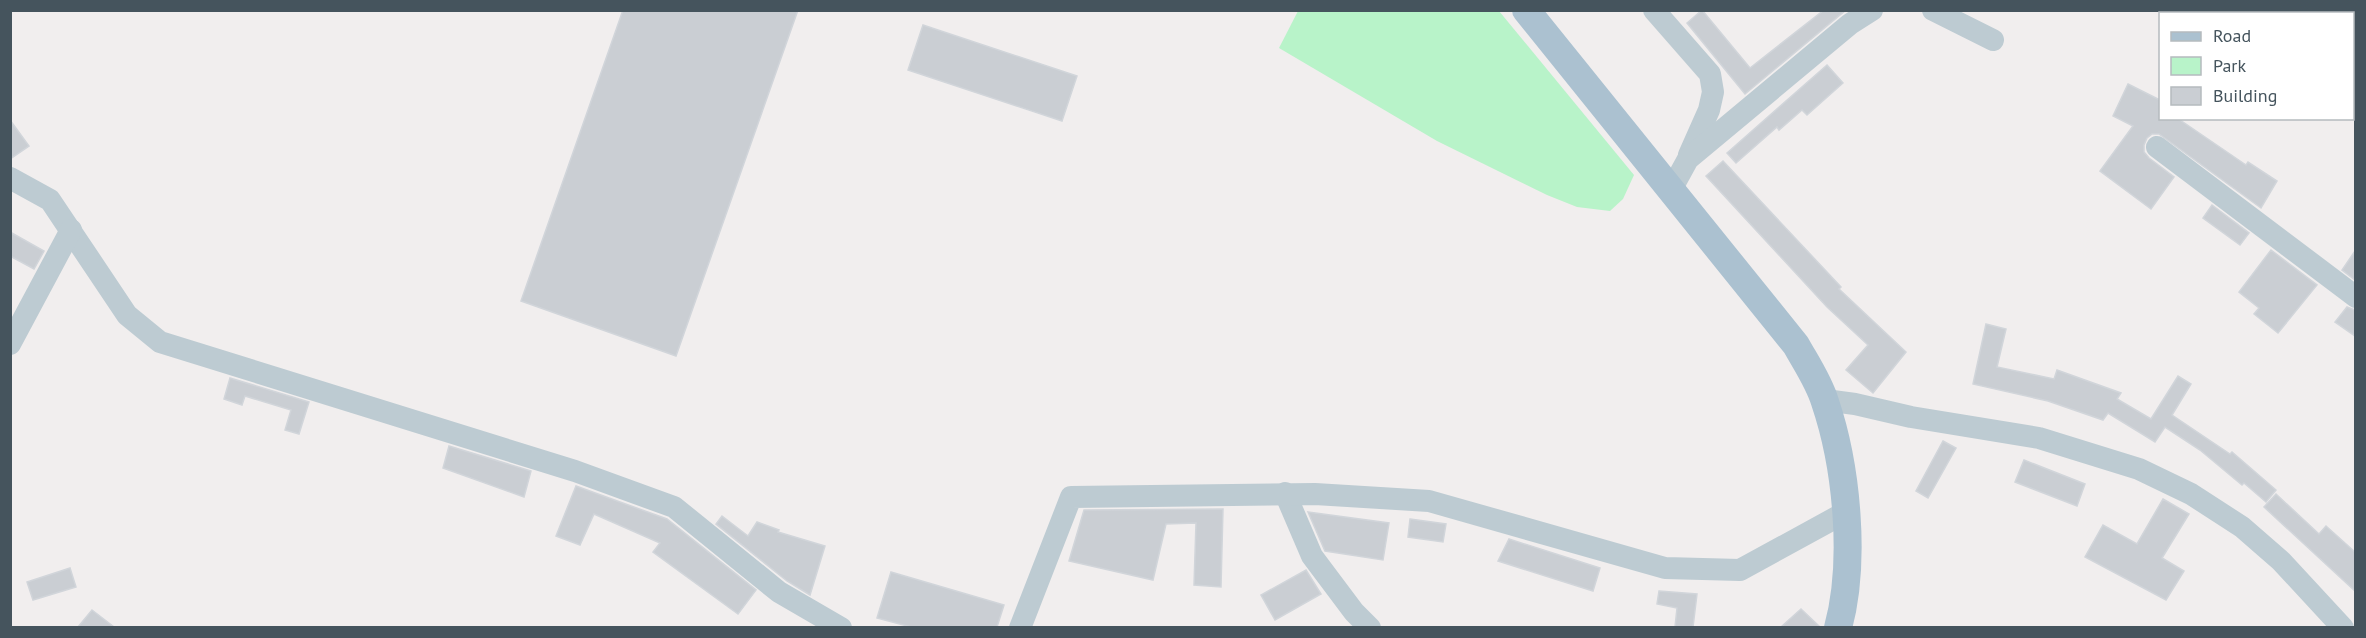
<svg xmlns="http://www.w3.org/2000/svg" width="2366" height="638" font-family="'PT Sans',sans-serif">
<rect width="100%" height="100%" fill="#f1eeee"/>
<polygon fill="#b8f3c9" points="1298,11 1499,11 1634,175 1623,199 1610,211 1577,207 1547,195 1437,141 1279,48"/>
<g fill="#caced3" stroke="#d1d5da" stroke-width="1.5">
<polygon points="623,10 798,10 676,356 521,301"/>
<polygon points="1702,10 1750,68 1824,10 1846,10 1745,94 1687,23"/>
<polygon points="923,25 1077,76 1062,121 908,70"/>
<polygon points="1827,65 1843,83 1807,115 1802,110 1779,130 1777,127 1736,163 1727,153"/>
<polygon points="2128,84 2160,100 2160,118 2177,118 2246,165 2248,162 2277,181 2261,208 2159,134 2152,134 2147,138 2144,145 2144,152 2149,158 2174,177 2151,209 2100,171 2133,126 2113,116"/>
<polygon points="10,120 29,146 10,159"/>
<polygon points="1723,161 1841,287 1839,289 1906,352 1873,393 1846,370 1868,345 1827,307 1706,176"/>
<polygon points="2212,205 2249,233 2240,245 2203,218"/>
<polygon points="10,232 44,251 34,269 10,256"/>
<polygon points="2271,250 2317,285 2278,333 2254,314 2259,308 2239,292"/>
<polygon points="2355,251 2355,280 2342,270"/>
<polygon points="2347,307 2355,310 2355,336 2335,322"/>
<polygon points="1986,324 2006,329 1997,367 2054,379 2057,370 2121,393 2117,399 2151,419 2178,376 2191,384 2172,415 2230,454 2232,452 2276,490 2266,502 2244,483 2242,485 2200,450 2165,427 2155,442 2108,413 2103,420 2048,401 1973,384"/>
<polygon points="230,378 309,402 299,434 285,430 291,410 245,396 242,405 224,399"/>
<polygon points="1943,441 1956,448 1928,498 1916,491"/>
<polygon points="449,446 531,471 524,497 443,468"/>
<polygon points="2024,460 2085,484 2077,506 2015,482"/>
<polygon points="576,486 667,519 756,590 738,614 653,552 660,543 594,514 580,545 556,536"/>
<polygon points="2276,494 2319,534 2326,526 2355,552 2355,591 2264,507"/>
<polygon points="2163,499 2189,514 2162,558 2184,571 2166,600 2085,557 2103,525 2137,544"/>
<polygon points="1223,509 1221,587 1194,585 1196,523 1166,524 1153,580 1069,561 1084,510"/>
<polygon points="1308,512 1389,523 1383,560 1325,551"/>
<polygon points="722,516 748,536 757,522 779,530 778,532 825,546 810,595 787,581 716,524"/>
<polygon points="1410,519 1446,524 1443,542 1408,537"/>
<polygon points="1509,539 1600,568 1593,591 1498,561"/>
<polygon points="70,568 76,587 33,600 27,582"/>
<polygon points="1306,570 1321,594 1275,620 1261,595"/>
<polygon points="891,572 1004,605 997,627 911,627 877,618"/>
<polygon points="1659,591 1697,594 1693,627 1675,627 1677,608 1657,604"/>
<polygon points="1801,609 1820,627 1781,627"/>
<polygon points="92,610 114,627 78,627"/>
</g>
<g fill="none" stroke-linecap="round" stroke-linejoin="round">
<g stroke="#bdcbd2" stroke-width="22">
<polyline points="1654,10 1710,74 1713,92 1709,110 1689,155"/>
<polyline points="1933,10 1993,40"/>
<polyline points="2317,10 2328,14"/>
<polyline points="2352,20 2356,21"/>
<polyline points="2157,147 2356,297"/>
<polyline points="10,178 50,200 127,315 160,342 575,471 674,507 779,592 841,628"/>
<polyline points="1671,190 1688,159 1850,24 1872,10"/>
<polyline points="10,344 71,230"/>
<polyline points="1825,400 1855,404 1911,417 2039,438 2139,469 2191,494 2242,527 2281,561 2343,628"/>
<polyline points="1285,493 1312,556 1354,612 1370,628"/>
<polyline points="1020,628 1071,497 1315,494 1429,501 1665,568 1740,570 1846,512"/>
</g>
<path stroke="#abc1d0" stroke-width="28" d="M1526 10 1796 345C1806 363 1819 382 1825 402 1847 467 1856 562 1838 628"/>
</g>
<rect width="2366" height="638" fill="none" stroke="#45545d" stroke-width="24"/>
<rect x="2159" y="12" width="195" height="108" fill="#ffffff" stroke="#b5bbbe" stroke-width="1.5"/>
<rect x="2171" y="32" width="30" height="9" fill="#abc1d0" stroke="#b5bbbe" stroke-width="1.5"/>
<text x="2213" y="42" font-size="18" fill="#45545d">Road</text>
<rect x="2171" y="57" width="30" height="18" fill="#b8f3c9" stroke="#b5bbbe" stroke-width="1.5"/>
<text x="2213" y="72" font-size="18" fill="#45545d">Park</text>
<rect x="2171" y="87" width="30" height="18" fill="#caced3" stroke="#b5bbbe" stroke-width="1.5"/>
<text x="2213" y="102" font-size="18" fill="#45545d">Building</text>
</svg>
